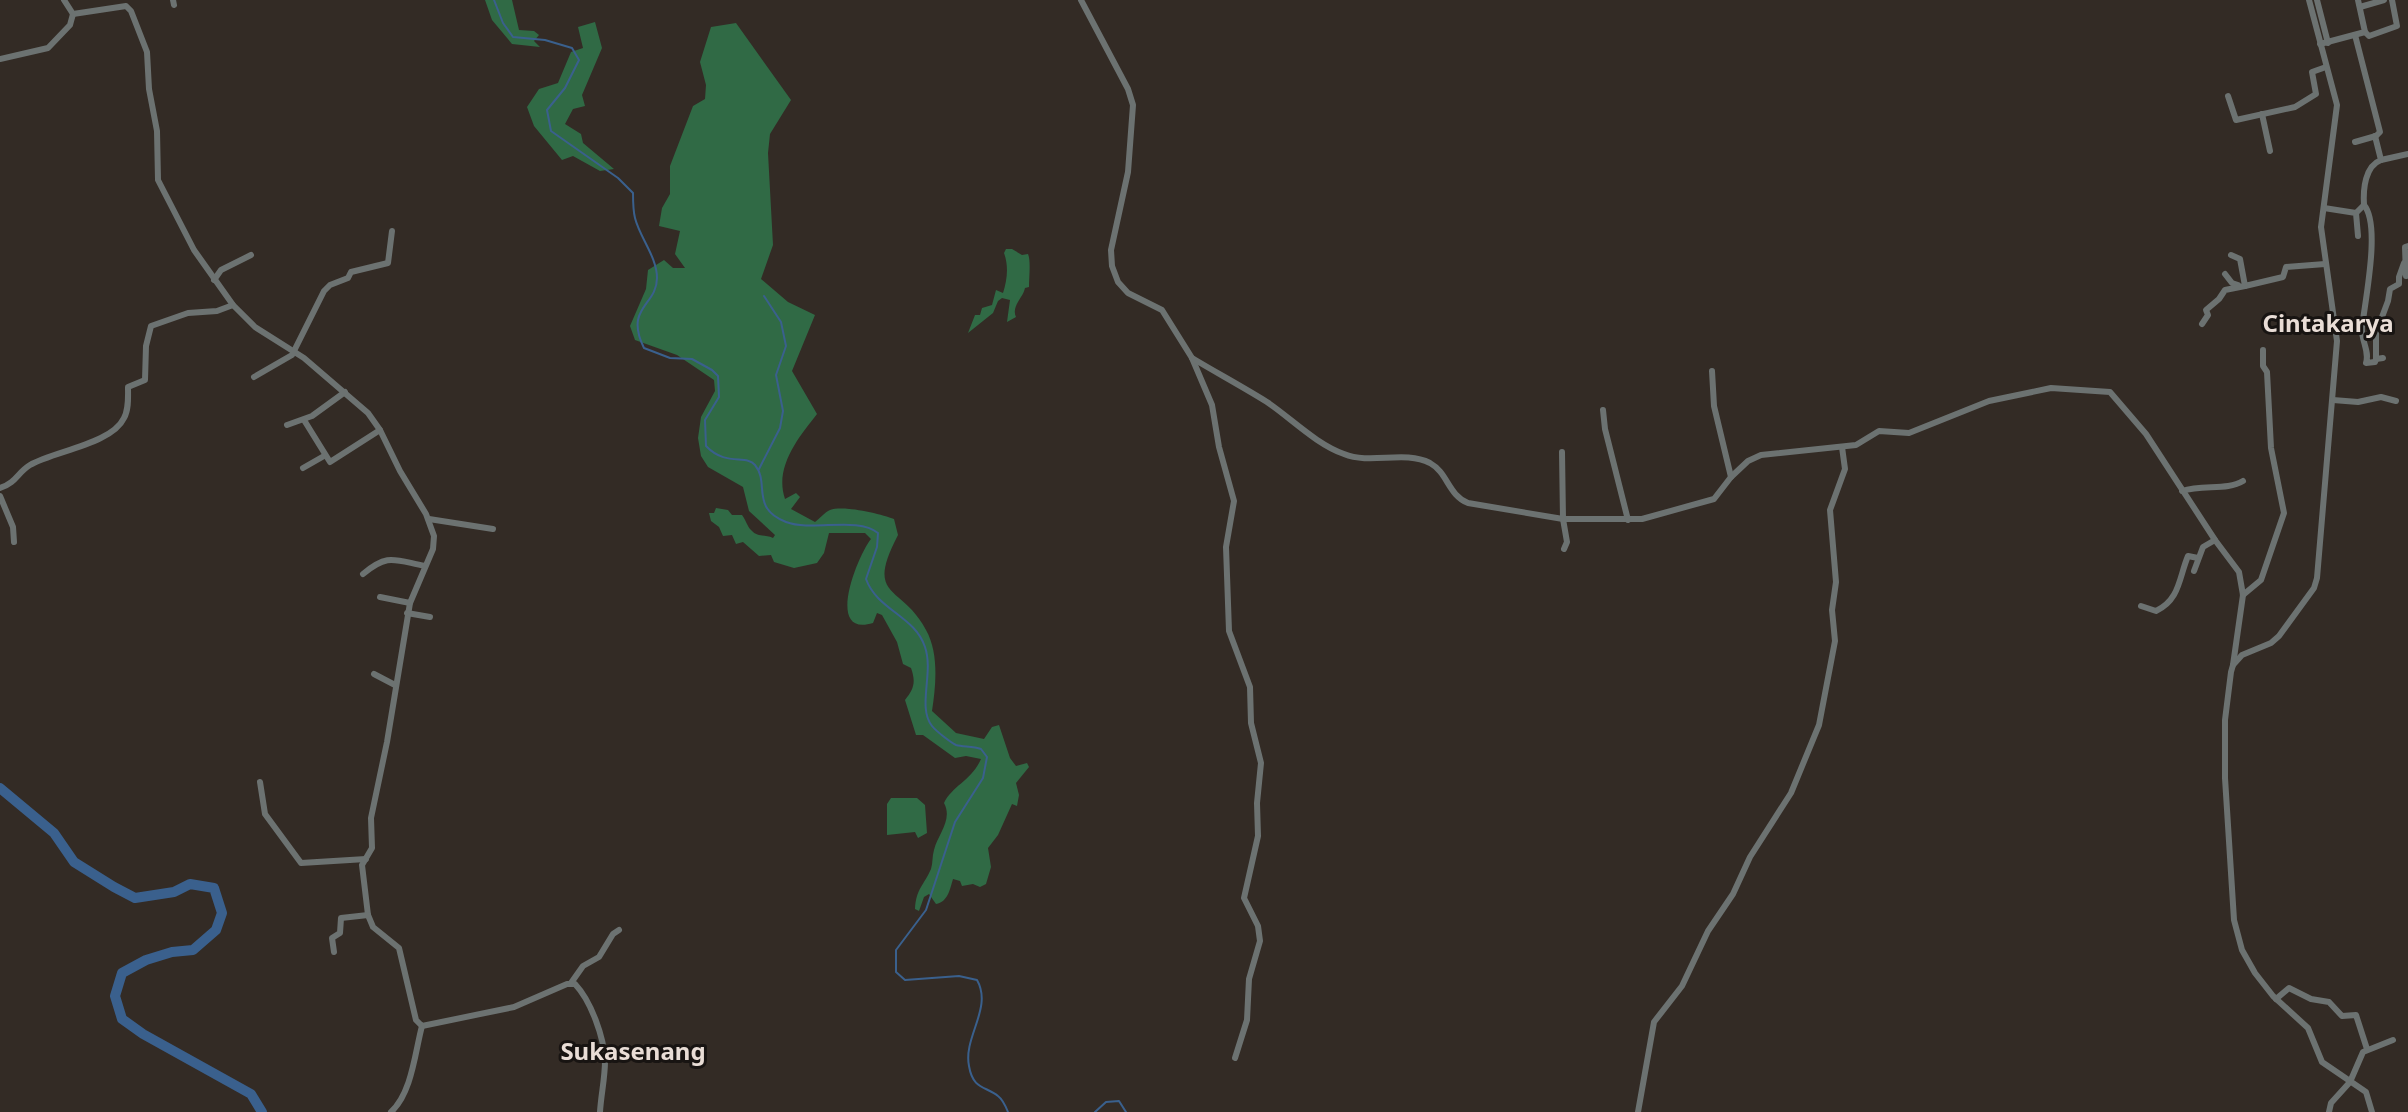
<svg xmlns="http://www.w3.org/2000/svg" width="2408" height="1112" font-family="'Noto Sans',sans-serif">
<rect width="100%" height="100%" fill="#332b25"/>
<g fill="#306a45">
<polygon points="485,0 512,0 519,30 534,31 539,35 534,41 540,47 512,44 492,20"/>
<polygon points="595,22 602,48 582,95 585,106 573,109 565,124 581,134 583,143 614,169 600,171 573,156 562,160 534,126 527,107 539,89 558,83 571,52 583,48 578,27"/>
<path d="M736 23 791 100 770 134 768 153 773 245 761 279 788 302 815 315 792 371 817 414C799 437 774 467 785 499L796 493 800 497 791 509 815 522C819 519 825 512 830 510 844 505 881 514 894 519L898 535C864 600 902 584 926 630 939 653 936 685 932 711L956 733 984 739 992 727 999 725 1010 758 1016 766 1027 763 1029 767 1016 783 1019 795 1017 806 1012 804 998 835 988 848 991 867 986 884 980 887 973 884 962 886 960 881 953 879C950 889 948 902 936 904L929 894 924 897 919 911 915 909C916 889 924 885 931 869 933 863 932 856 934 850 938 834 953 820 944 803 952 786 972 780 981 759L966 756 955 758 923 735H916L905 700C914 689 916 682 911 668L903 664 897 642 882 615 877 613 873 623C824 638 858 555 871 539L865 533H829L824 553 817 563 794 568 774 562 771 555 759 556 743 542 736 544 732 535 723 536 719 527 711 521 709 513H714L716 508 728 510 732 515H742C746 520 747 526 751 530 758 538 765 534 773 538L775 535 749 511 743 487 708 467 701 456 698 438 701 417 715 391 714 380 677 355 635 340 630 326 646 289 648 270 664 260 673 268H685L675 254 680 231 659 226 662 208 670 194V166L693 106 705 99 706 85 700 62 711 27Z"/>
<path d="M1006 249H1012L1022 255 1028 254C1031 261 1029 277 1029 287L1025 288C1023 298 1011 306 1016 317L1007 322 1010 300 1002 298 998 301 993 313 968 333 975 315H980L982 308 992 305 996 290 1003 293C1007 280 1009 267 1004 253Z"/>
<polygon points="891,798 917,798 925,805 927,833 918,838 915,832 887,835 887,804"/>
</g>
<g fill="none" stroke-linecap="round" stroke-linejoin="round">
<g stroke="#3a608d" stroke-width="2">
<path d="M494 0 503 23 513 37 545 40 572 48 579 60 565 88 547 110 551 131 618 178 633 193C633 201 633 210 635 218 640 238 657 257 657 278 657 306 624 307 644 348L670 358 692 359 712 370 718 376 719 397 705 420 706 446C726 467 746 454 755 465 770 483 750 508 786 522 813 532 857 516 878 533L877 547 866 579C877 610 915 616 925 647 934 673 917 707 932 726 936 731 950 742 956 745 963 747 973 746 981 749L987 757 983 778 955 822 926 910 896 950V972L905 980 959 976 977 980C993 1008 963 1037 969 1066 973 1090 986 1086 998 1096 1002 1099 1006 1107 1008 1112"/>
<polyline points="759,469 780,428 783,411 776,375 786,346 781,322 764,296"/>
<polyline points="1095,1112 1106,1102 1119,1101 1126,1112"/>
</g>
<polyline stroke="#3a608d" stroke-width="10" points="0,788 54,833 74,862 114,887 135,898 174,892 190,884 214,888 222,913 216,930 193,950 172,952 146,960 122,973 115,996 122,1019 143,1034 251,1094 262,1112"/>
<g stroke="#6c7271" stroke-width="6">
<path d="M64 0 73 14 126 6 131 11 147 52 149 89 157 131 158 180 194 250 233 305 255 327 304 358 368 413 380 430 400 471 426 514 434 536 433 549 410 603 387 742 371 818 372 848 362 865 368 915 373 927 399 948 416 1020 422 1026 514 1007 567 984H575C591 1001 604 1037 605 1061 605 1078 601 1095 600 1112"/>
<polyline points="173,0 174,5"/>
<polyline points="1081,0 1128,89 1133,105 1128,172 1111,250 1112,266 1118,282 1128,293 1162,310 1192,358 1212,405 1219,447 1234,501 1226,547 1229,631 1250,687 1251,723 1261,763 1257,803 1258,836 1244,898 1258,926 1260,941 1249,979 1247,1020 1235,1058"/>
<polyline points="2309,0 2337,105 2321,227 2337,341 2317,578 2314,588 2279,636 2271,643 2242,655 2233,665 2231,672 2225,720 2225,778 2234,920 2242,950 2255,973 2273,996 2308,1028 2322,1062 2366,1092 2372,1112"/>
<polyline points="2317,0 2328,43"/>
<polyline points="2360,7 2384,0"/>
<polyline points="2365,32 2369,36 2397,26 2392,0"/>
<polyline points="2355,35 2380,132 2376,136 2355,142"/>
<polyline points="2320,44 2365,32 2358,0"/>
<polyline points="0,59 48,48 70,25 73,14"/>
<polyline points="2228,96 2236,120 2295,107 2316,94 2312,72 2326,67"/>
<polyline points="2262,114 2270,151"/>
<polyline points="2381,160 2408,154"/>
<path d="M2364 205C2381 225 2365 300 2362 328 2361 341 2370 351 2366 363L2375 362 2376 359"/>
<polyline points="2324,208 2356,213 2358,236"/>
<path d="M2356 213 2364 205C2363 189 2365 166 2381 160L2375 136"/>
<polyline points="2231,255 2240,259 2245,286 2283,277 2286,267 2325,264"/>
<polyline points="2225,274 2232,283 2238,285"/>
<polyline points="2406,276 2405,247 2408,246"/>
<polyline points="214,280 221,270 251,255"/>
<polyline points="2202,324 2208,315 2206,310 2219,299 2225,290 2245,286"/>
<path d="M1192 358C1217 373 1243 387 1267 402 1292 419 1316 444 1344 454 1371 465 1404 450 1430 463 1448 473 1448 495 1468 503L1563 519H1642L1714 499 1731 477 1748 461 1761 455 1856 445 1879 431 1909 433 1989 401 2051 388 2110 392 2146 434 2215 540 2239 572 2243 595 2233 665"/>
<polyline points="2383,358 2376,359 2376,333 2388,301 2390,289 2399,284 2399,277 2404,263"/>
<polyline points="1712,371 1714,406 1731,477"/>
<polyline points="254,377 292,355 324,291 330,285 348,278 351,272 388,263 392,231"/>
<polyline points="2333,400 2358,402 2381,397 2396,401"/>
<polyline points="1603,410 1605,429 1628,520"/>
<polyline points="304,420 330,462 380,430"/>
<polyline points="287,425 312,416 345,392"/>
<polyline points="1562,452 1563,519 1567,542 1564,549"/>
<polyline points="303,468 324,456"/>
<path d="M0 488C17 482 17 473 30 465 54 451 112 444 124 418 129 409 128 397 128 387L145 380 146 346 151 326 188 313 217 311 233 305"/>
<path d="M2182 491C2203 484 2227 491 2243 481"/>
<polyline points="0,496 13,527 14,542"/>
<polyline points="429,519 493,529"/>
<polyline points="2194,571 2203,547 2215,540"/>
<path d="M363 574C388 553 394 560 425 566"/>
<polyline points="2243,595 2261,580 2284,513 2271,448 2267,372 2263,366 2263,350"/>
<polyline points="380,597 410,603"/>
<path d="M2141 606 2156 611C2180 600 2179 577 2188 556L2198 558"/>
<polyline points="407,613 430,617"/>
<polyline points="374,674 395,685"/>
<polyline points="260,782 265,814 301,863 366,859"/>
<polyline points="334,952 332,938 340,933 341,918 368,915"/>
<polyline points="571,983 583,966 599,957 613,934 619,930"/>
<polyline points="2276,999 2289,988 2311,999 2329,1002 2342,1016 2356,1015 2367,1049"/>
<path d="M391 1112C412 1093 415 1052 422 1026"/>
<polyline points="1638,1112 1654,1022 1682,986 1708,931 1733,894 1750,857 1791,793 1819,725 1835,641 1832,610 1836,582 1830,510 1845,469 1842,447"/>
<polyline points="2329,1112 2331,1103 2350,1082 2363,1052 2393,1040"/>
</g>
</g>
<g text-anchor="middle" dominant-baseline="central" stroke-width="6" stroke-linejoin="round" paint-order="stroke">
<g font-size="24" font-weight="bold" fill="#e9ddd6" stroke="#181412">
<text x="2328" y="322">Cintakarya</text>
<text x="633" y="1050">Sukasenang</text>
</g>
</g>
</svg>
